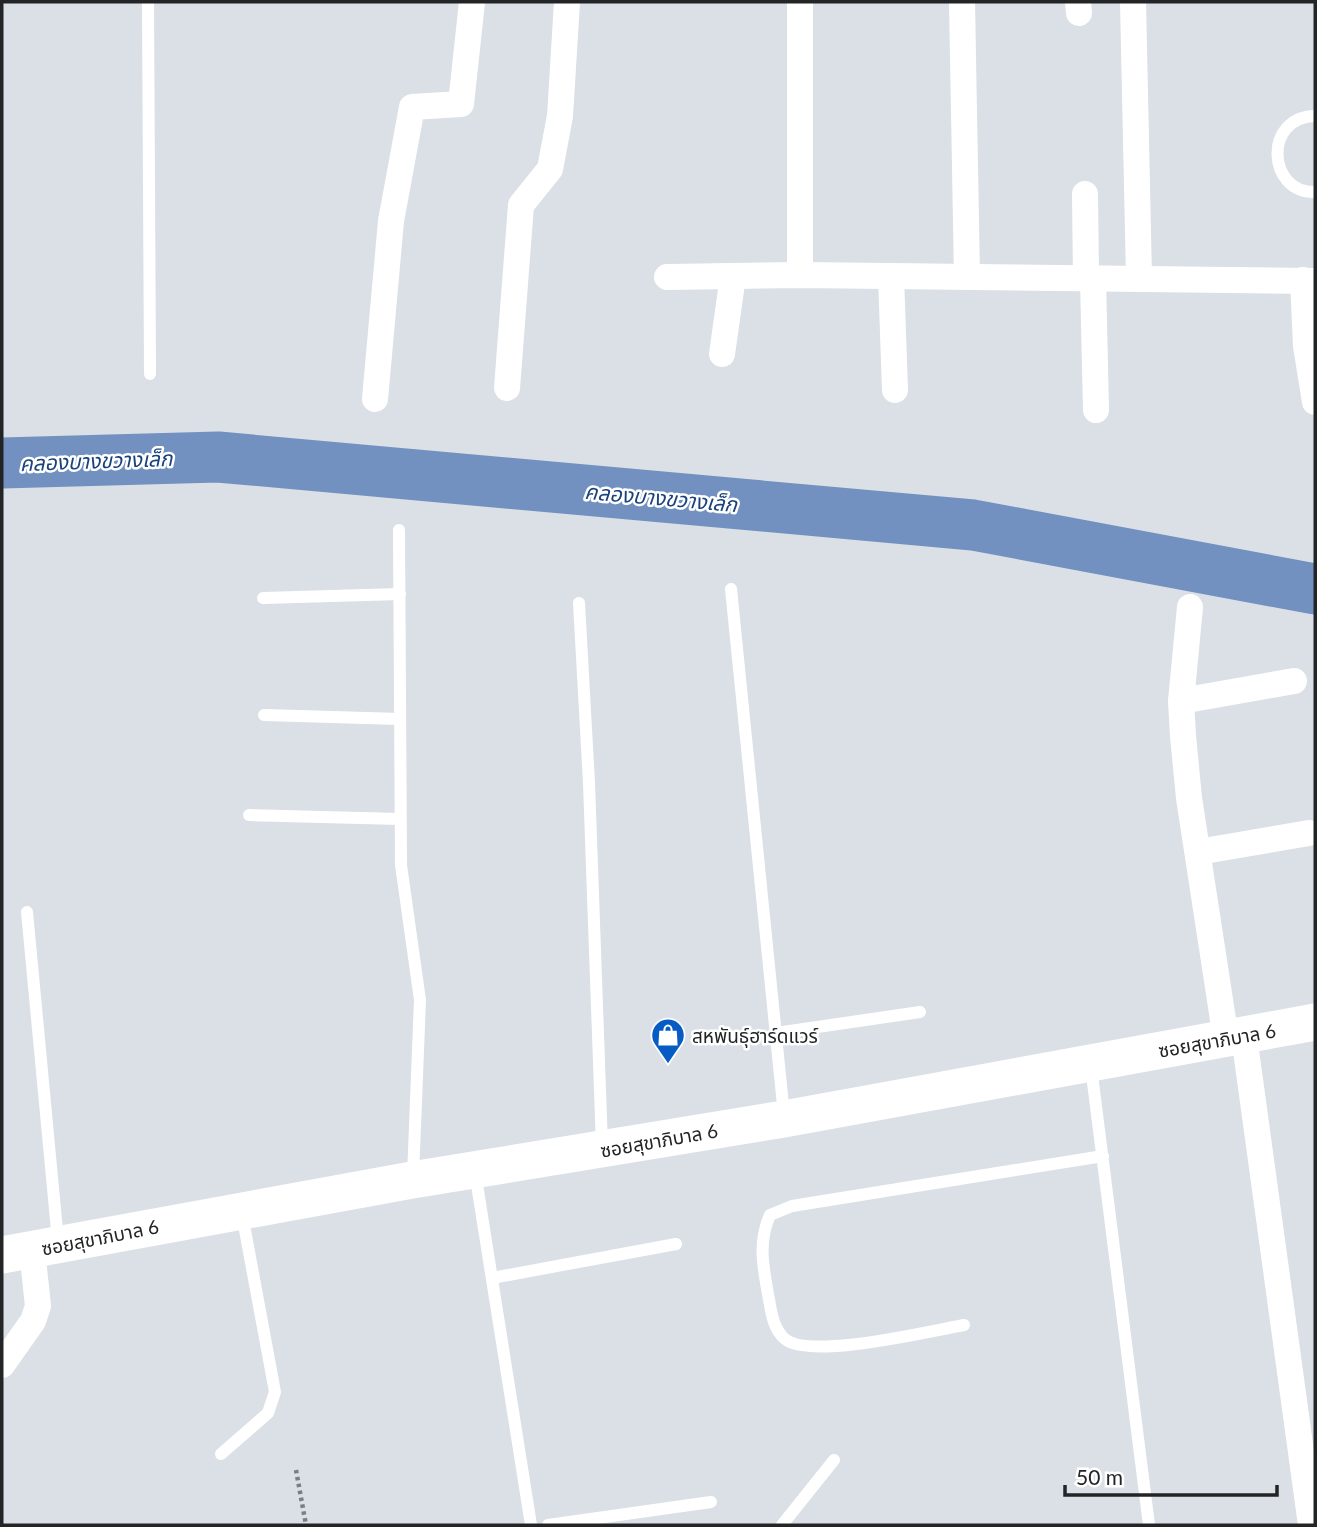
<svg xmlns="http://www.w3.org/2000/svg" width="1317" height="1527" font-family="Lato,'Noto Sans Thai',sans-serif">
<rect width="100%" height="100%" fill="#dbe0e7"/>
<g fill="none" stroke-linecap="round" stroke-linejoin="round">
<polyline stroke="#7291c0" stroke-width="51" points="2,463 218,457 973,525 1315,589"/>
<polyline stroke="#7b7f83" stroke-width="4.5" stroke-dasharray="3.5 3.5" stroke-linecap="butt" points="296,1470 306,1525"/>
<g stroke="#fff" stroke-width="12">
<polyline points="148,2 150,374"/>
<path d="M1315 116C1263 117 1267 193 1315 192"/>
<polyline points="399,530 401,865 420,1000 413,1176"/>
<polyline points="731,589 784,1115"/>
<polyline points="263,598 400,594"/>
<polyline points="579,603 589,783 602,1146"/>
<polyline points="264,715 400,719"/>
<polyline points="249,815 400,819"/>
<polyline points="27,912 58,1241"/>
<polyline points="776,1033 920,1012"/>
<polyline points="1091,1067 1149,1525"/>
<polyline points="475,1172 531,1525"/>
<polyline points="492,1278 676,1244"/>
<path d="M964 1325C929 1331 810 1360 785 1339 772 1328 771 1309 768 1294 763 1267 758 1241 770 1215L792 1206 1103 1156"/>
<polyline points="221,1454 268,1413 275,1392 242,1214"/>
<polyline points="548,1525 711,1502"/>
<polyline points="782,1525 834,1460"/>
</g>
<g stroke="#fff" stroke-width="26">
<polyline points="800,2 800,275"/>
<polyline points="962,2 967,276"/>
<polyline points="1078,2 1079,13"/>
<polyline points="1133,2 1139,278"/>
<polyline points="1085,194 1086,277"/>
<polyline points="891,276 895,390"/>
<polyline points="667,277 800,275 1315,281"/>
<polyline points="1093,278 1096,410"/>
<polyline points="1303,280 1306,346 1315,402"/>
<polyline points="722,354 733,276"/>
<polyline points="507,388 521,205 550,169 560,116 567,2"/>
<polyline points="375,399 391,221 412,107 461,104 472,2"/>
<polyline points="1190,607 1181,701 1183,736 1189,798 1226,1039"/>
<polyline points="1181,701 1294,681"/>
<polyline points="1198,852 1309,833"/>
<polyline points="1244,1036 1311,1525"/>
<polyline points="2,1365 33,1321 38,1306 32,1250"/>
</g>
<polyline stroke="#fff" stroke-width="37" points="2,1255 412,1180 784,1119 1315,1022"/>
</g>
<defs>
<g id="shop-pin" transform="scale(1.75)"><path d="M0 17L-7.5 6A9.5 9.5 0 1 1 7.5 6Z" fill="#075bc4" stroke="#fff"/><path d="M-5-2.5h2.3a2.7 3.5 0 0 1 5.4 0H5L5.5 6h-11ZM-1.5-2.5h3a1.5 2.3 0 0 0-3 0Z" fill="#fff"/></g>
</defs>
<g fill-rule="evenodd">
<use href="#shop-pin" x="668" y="1035"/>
</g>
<g text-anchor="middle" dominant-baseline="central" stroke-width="5" stroke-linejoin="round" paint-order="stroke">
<g font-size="19" fill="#222426" stroke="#fff" text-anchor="start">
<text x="692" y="1035">สหพันธุ์ฮาร์ดแวร์</text>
</g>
<g font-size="19" fill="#222426" stroke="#fff">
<text transform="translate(1217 1040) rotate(-10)">ซอยสุขาภิบาล 6</text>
<text transform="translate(659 1140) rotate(-10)">ซอยสุขาภิบาล 6</text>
<text transform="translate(100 1237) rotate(-11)">ซอยสุขาภิบาล 6</text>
</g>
<g font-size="21" font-style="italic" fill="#1a427d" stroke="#fff">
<text transform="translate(96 460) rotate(-2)">คลองบางขวางเล็ก</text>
<text transform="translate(661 497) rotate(5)">คลองบางขวางเล็ก</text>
</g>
</g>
<rect width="1317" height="1527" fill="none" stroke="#222426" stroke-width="7"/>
<path d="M1065 1485v10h212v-10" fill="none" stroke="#222426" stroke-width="3.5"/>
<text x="1076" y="1485" font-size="21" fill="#222426" stroke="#ffffff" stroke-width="5" paint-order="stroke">50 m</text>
</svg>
